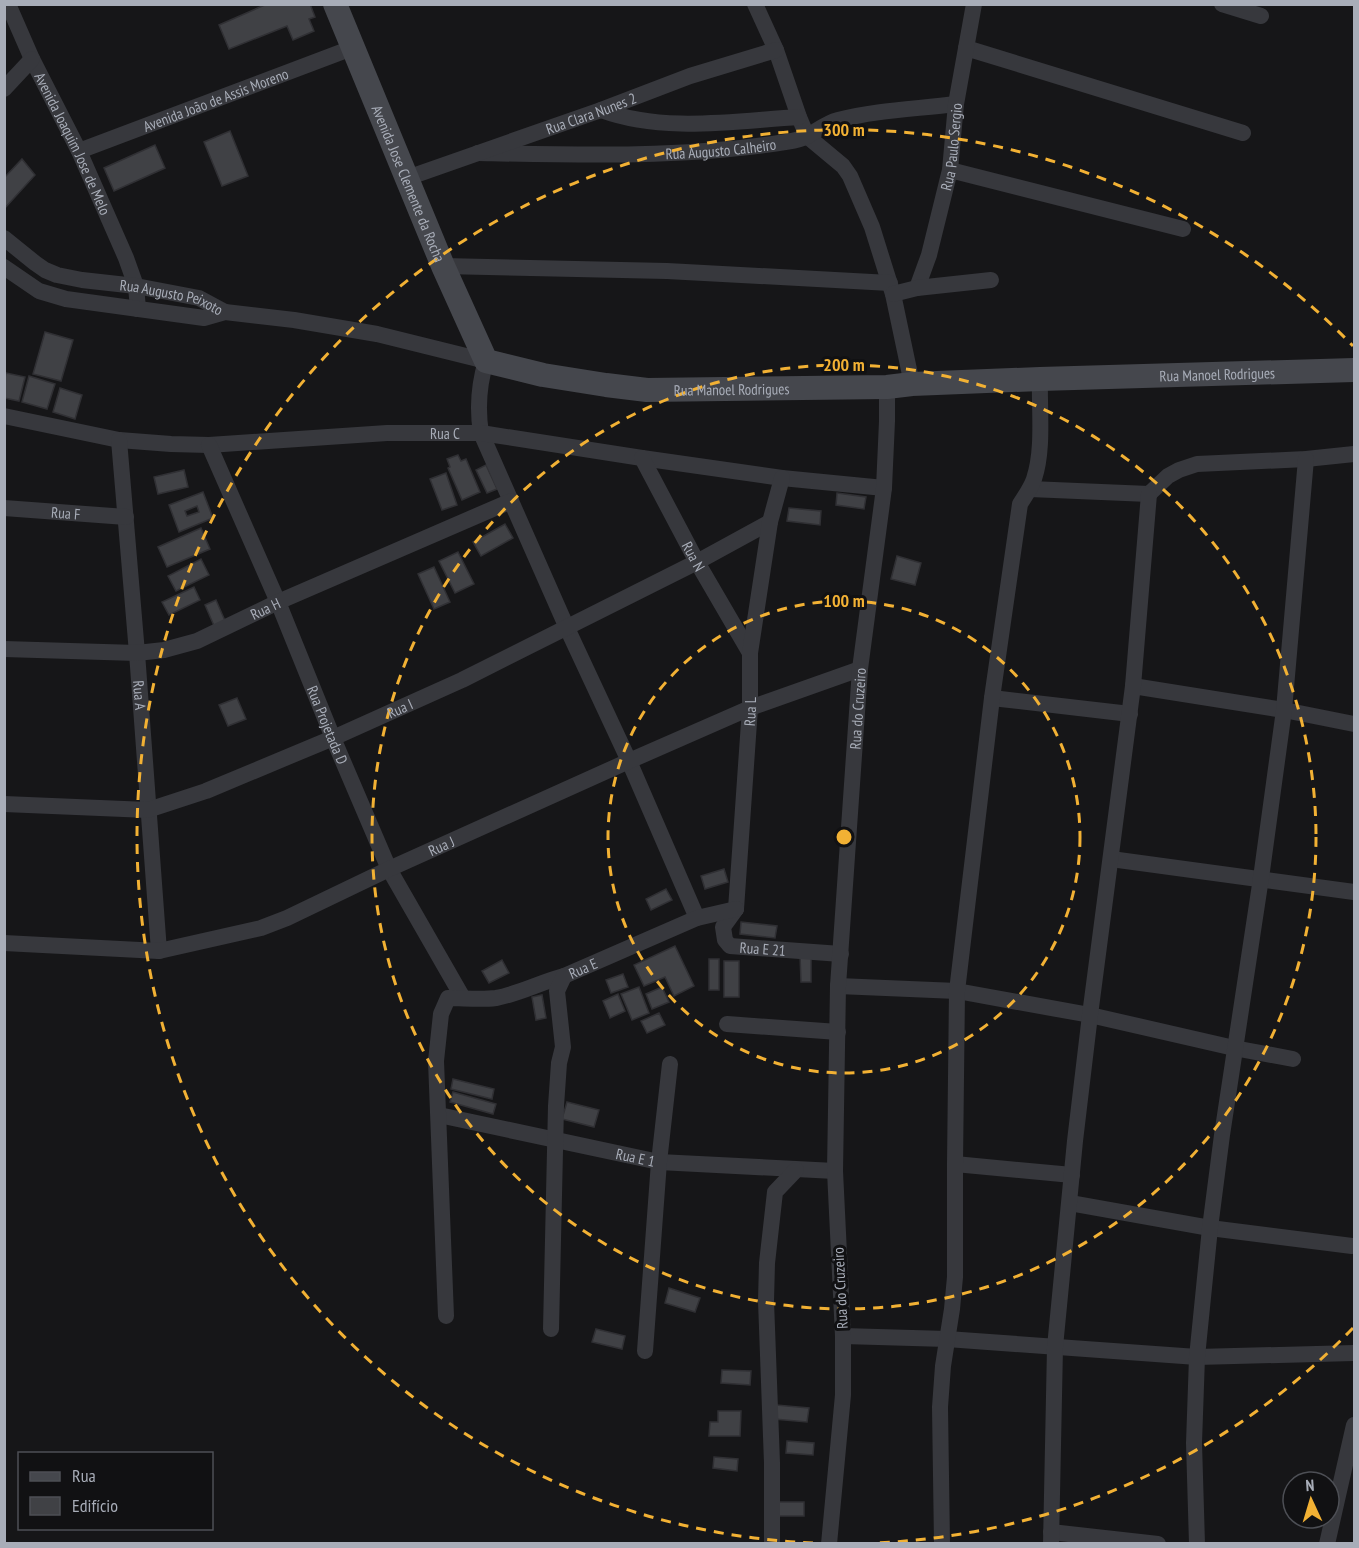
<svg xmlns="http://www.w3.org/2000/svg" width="1359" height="1548" font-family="'PT Sans Narrow',sans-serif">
<rect width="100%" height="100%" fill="#161618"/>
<g fill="#404145" stroke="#303034" stroke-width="1.5" fill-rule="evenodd">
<polygon points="267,4 310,4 315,17 309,19 314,31 293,40 287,26 229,49 219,25"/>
<polygon points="230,131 248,176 222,186 204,142"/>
<polygon points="155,145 165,168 114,191 104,168"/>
<polygon points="22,159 35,175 4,209 4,178"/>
<polygon points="45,332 73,340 61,381 33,374"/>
<polygon points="6,373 25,377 19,401 4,398 4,382"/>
<polygon points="29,376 55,384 47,409 22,402"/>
<polygon points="60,388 82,395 75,419 53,412"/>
<polygon points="458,455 461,461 466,459 480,492 462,500 448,468 450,467 447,459"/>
<polygon points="486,465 497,489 487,493 476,470"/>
<polygon points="184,470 188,487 158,494 154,477"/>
<polygon points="446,473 457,505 442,510 430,479"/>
<path d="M203 492 213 518 179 532 169 505ZM197 506 199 512 187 516 185 511Z"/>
<polygon points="837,493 866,497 864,509 836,505"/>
<polygon points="789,508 821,511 820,525 787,521"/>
<polygon points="505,524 513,538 481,556 473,542"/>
<polygon points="201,528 210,549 167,567 158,547"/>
<polygon points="458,552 474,584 455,593 439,561"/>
<polygon points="897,556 921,563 915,585 891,579"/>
<polygon points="201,559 209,575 176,591 168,576"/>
<polygon points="434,567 450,602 434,609 418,574"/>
<polygon points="194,587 200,600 169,615 162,602"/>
<polygon points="216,600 226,623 215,628 205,605"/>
<polygon points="237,698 246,719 228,726 219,705"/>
<polygon points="724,869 728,882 705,889 701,876"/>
<polygon points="666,889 672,900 651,910 646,899"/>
<polygon points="741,922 777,926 775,938 740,934"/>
<polygon points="675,946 694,986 674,996 665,977 644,986 634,965"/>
<polygon points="811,954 811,982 801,982 800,955"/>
<rect x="709" y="959" width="10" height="31"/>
<polygon points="502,960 509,973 489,983 482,971"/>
<rect x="724" y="961" width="15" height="36"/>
<polygon points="623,974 628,987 611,993 606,980"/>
<polygon points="639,987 649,1013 632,1020 621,994"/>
<polygon points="662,987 669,1002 652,1009 646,994"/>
<polygon points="618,994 625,1011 610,1018 603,1001"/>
<polygon points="542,995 546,1018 536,1020 532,997"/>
<polygon points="659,1013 665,1025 647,1033 641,1021"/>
<polygon points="453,1079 494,1089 492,1099 451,1089"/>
<polygon points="453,1092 496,1104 493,1114 450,1102"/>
<polygon points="567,1102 599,1110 594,1127 562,1119"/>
<polygon points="669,1288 700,1298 695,1312 665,1303"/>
<polygon points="596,1329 625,1336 622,1349 592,1342"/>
<polygon points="722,1370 751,1371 750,1385 721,1383"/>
<polygon points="776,1405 809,1408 807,1422 774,1419"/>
<polygon points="718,1411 741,1411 740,1436 709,1436 710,1422 718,1422"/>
<polygon points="787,1441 814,1443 813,1455 786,1453"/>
<polygon points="714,1457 738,1459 737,1471 713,1468"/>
<rect x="778" y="1502" width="26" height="14"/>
</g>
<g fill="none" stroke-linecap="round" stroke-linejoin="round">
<g stroke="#37383d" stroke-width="16">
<path id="s1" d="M8 4 32 59 79 151 126 258 136 286 138 309"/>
<polyline points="755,4 776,50 799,117 807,136 843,166 850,176 872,227 893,294 912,384"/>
<polyline points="1222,4 1261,16"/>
<polyline points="966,48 1243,133"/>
<polyline points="4,89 32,59"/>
<path d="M601 110C664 133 733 121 799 117"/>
<path id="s2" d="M79 151 352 48"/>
<path id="s3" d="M478 153C577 155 682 158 779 143 788 142 798 140 806 137 817 131 826 123 838 120 876 110 917 109 956 104"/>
<polyline points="950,170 1183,229"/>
<path id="s4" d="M407 178 601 110 690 76 776 50"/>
<path id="s5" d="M4 238 35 263 45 270 57 275 82 280 136 286 199 298 225 312"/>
<polyline points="443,266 667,271 890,283"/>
<path d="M4 267 39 291 66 299 204 318 225 312 294 320 377 334 486 361C479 384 477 408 481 433L567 628 629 761 697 918"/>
<path id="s6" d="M917 288 929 255 950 170 956 104 974 4"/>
<polyline points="893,294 917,288 991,280"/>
<path id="s7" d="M4 416 119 440 171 444 209 445 387 433H481L642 458 782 478 884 488"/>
<path id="s8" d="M119 440 137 653 159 951"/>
<path id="s9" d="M209 445 278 602 333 738 389 869 463 998"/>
<path id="s10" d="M642 458 697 562 750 653"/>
<polyline points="1030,489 1149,494 1168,476 1179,470 1197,464 1306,459 1354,454"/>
<path id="s11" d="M4 508 126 517"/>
<path id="s12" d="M4 649 137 653 164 650 197 641 278 602 511 501"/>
<polyline points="1133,686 1284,710 1354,724"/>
<polyline points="992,698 1130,714"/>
<path id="s13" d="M4 804 148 810 206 791 333 738 462 680 697 562 770 522"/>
<polyline points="1111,859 1354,892"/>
<path id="s14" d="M736 909 750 708V653L770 522 782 478"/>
<path id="s15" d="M736 909 723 927 725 940 730 946 841 954"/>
<path id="s16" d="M4 943 159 951 261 928 287 918 389 869 629 761 750 708 860 669"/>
<polyline points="838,986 957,991 1090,1015 1234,1048 1293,1059"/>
<polyline points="727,1024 838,1032"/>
<path id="s17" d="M439 1115 659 1162 835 1171"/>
<polyline points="955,1164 1072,1175"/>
<polyline points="1070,1203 1210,1228 1352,1246"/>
<path id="s18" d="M446 1316 436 1061 441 1014 448 998C464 998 480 1000 496 998 519 994 541 982 564 976L697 918 736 909"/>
<polyline points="551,1329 556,1106 559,1063 563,1047 557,991 564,976"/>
<polyline points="843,1336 947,1339 1197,1357 1354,1353"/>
<polyline points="645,1351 659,1162 670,1064"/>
<polyline points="1051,1532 1158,1544"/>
<polyline points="772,1544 772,1463 766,1301 767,1263 775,1192 796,1170"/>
<path id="s19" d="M829 1544 843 1395V1336L835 1171 838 986 860 669 884 488 887 421V387"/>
<path d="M942 1544 940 1407 943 1366 952 1309 955 1277V1164L957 991 992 698 1020 504C1025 496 1031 488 1034 479 1044 449 1039 410 1040 379"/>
<polyline points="1051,1544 1055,1347 1075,1141 1090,1015 1133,686 1149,494"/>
<polyline points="1197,1544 1194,1443 1197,1357 1210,1228 1222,1135 1261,878 1284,710 1306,459"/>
<polyline points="1327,1544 1354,1425"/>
</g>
<path stroke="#45474d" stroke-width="24" id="s20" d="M335 4 443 266 486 361 543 375 606 385 647 390 887 387 912 384 1040 379 1354 370"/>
</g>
<g fill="none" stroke="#f2b134" stroke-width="3" stroke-dasharray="10 8">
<circle cx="844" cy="837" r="236"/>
<circle cx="844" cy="837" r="472"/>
<path d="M1353 1328A707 707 0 0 1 875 1543M813 1543A707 707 0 1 1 1353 346"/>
</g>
<g text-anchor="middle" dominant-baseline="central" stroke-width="6" stroke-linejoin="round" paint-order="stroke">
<g font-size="15" fill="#a8adb8" stroke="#111113">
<text stroke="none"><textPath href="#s2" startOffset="146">Avenida João de Assis Moreno</textPath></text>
<text stroke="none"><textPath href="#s4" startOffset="195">Rua Clara Nunes 2</textPath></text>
<text stroke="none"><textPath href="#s1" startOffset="154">Avenida Joaquim Jose de Melo</textPath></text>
<text stroke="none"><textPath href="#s3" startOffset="243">Rua Augusto Calheiro</textPath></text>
<text stroke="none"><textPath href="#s6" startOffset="146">Rua Paulo Sergio</textPath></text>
<text stroke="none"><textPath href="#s20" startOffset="194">Avenida Jose Clemente da Rocha</textPath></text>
<text stroke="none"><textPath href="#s5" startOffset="182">Rua Augusto Peixoto</textPath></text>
<text stroke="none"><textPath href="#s20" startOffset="1122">Rua Manoel Rodrigues</textPath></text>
<text stroke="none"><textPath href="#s20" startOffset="636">Rua Manoel Rodrigues</textPath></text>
<text stroke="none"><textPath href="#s7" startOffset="444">Rua C</textPath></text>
<text stroke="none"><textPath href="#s11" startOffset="62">Rua F</textPath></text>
<text stroke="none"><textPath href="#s10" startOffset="111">Rua N</textPath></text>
<text stroke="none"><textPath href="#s12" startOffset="270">Rua H</textPath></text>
<text stroke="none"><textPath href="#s8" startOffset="256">Rua A</textPath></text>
<text stroke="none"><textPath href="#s13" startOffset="416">Rua I</textPath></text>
<text stroke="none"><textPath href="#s19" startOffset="837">Rua do Cruzeiro</textPath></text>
<text stroke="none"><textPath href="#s14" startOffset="198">Rua L</textPath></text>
<text stroke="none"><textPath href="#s9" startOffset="304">Rua Projetada D</textPath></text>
<text stroke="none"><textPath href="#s16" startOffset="458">Rua J</textPath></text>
<text stroke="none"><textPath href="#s15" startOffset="76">Rua E 21</textPath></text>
<text stroke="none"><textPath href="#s18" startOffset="460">Rua E</textPath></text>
<text stroke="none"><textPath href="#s17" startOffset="201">Rua E 1</textPath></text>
<text transform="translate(840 1288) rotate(-93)">Rua do Cruzeiro</text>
</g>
</g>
<circle cx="844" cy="837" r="9" fill="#f2b134" stroke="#111113" stroke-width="3"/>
<g font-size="18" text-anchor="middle" font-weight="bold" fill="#f2b134" stroke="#111113" stroke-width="6" stroke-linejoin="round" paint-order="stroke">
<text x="844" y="136">300 m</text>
<text x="844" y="371">200 m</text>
<text x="844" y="607">100 m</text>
</g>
<rect width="1359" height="1548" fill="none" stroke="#a8adb8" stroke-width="12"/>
<rect x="18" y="1452" width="195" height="78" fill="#111113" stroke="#4d4f55" stroke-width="1.5"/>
<rect x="30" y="1472" width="30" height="9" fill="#45474d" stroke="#4d4f55" stroke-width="1.5"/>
<text x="72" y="1482" font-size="18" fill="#a8adb8">Rua</text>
<rect x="30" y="1497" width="30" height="18" fill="#404145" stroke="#4d4f55" stroke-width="1.5"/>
<text x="72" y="1512" font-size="18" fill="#a8adb8">Edifício</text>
<g transform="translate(1311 1500) rotate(356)"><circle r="28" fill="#111113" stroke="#4d4f55" stroke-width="1.5"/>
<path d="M0-4.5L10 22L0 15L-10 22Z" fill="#f2b134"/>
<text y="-9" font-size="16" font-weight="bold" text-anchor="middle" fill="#a8adb8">N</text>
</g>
</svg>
